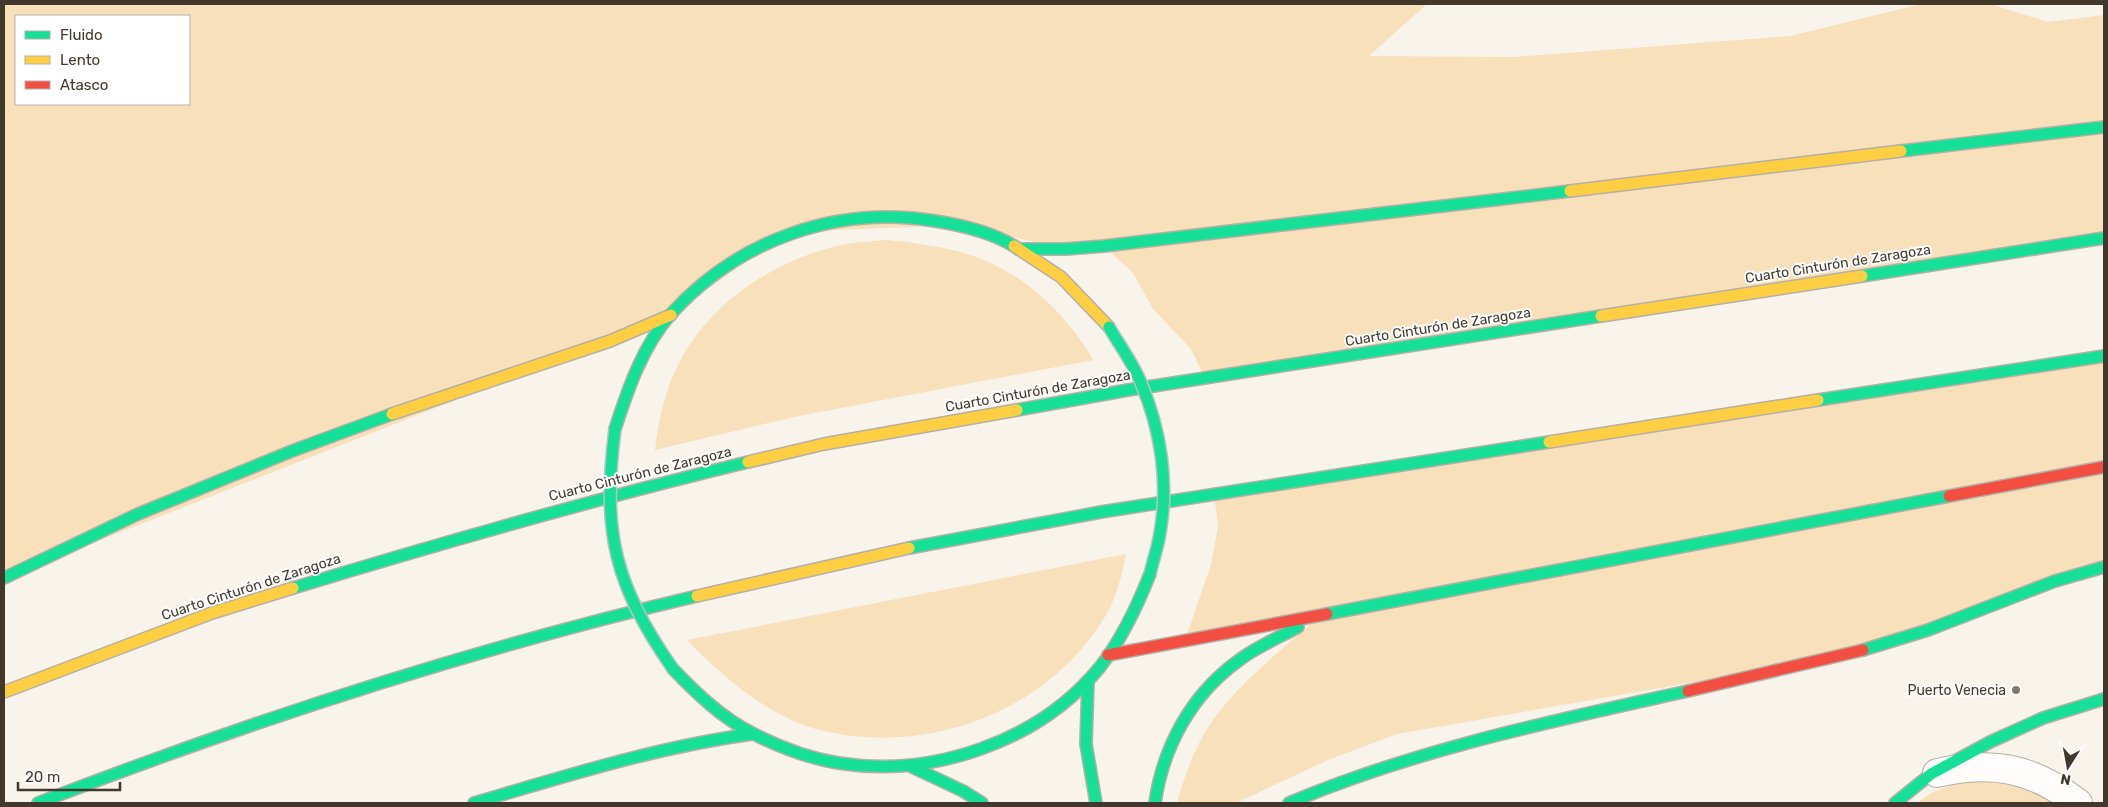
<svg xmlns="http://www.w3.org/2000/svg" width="2108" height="807" font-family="Rubik,sans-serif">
<rect width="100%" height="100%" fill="#f8f4ec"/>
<g fill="#f7e0ba" fill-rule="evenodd">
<path d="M4 4H1427L1369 56 1514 57 1790 36 1921 4H1990L2048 22 2104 15V238L1205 378 1191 349 1153 309 1133 273 1104 246 1066 249 959 225 787 232 671 315 4 578ZM16 16H189V104H16Z"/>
<path d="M888 240C914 243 941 246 967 254 1020 270 1066 312 1093 360L794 417 655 450C658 422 665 391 678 365 710 301 777 258 846 244 859 242 874 241 888 240Z"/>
<path d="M2104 356V567L1825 659 1397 734 1328 760 1236 803H1177C1185 775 1194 748 1211 723 1236 685 1285 647 1320 616L1185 640 1211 565 1218 527 1214 494Z"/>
<path d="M1126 554C1122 575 1117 596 1106 615 1050 710 930 756 824 731 771 719 724 678 687 640Z"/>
<polygon points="1973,777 2009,780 2064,803 1917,803 1931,793"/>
</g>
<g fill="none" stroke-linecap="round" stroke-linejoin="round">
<g stroke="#b5afa6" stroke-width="30">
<path id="street" d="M1937 773C1992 760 2033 768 2078 803"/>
</g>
<g stroke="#b5afa6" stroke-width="14">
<g id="fast">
<polyline points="1901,151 2104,127"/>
<polyline points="1018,249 1066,249 1104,246 1570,191"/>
<polyline points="1862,276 2104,238"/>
<polyline points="1818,400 2104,356"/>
<polyline points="1017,410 1128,390 1601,316"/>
<path d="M615 429C628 389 643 345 671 314 738 240 836 205 935 221 961 225 991 232 1014 246"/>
<polyline points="909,548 1101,512 1549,442"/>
<polyline points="4,578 138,514 292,451 392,414"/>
<path d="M293 588C444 542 595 499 748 462"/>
<polyline points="1327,614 1949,496"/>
<polyline points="1863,650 1928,630 2055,581 2104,567"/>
<path d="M673 669C696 693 722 718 752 733 779 747 808 758 838 763 932 778 1039 742 1100 667 1122 639 1137 607 1150 574"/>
<polyline points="1088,681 1086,744 1096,803"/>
<polyline points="912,767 963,791 982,803"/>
<path d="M38 803C253 720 472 649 697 596"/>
<path d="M474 803C566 776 657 747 752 734"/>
<path d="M1155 803C1163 747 1191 695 1238 661 1256 647 1278 638 1298 627"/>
<path d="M1289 803C1417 749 1553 721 1688 691"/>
<polyline points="1895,803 1931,774 1990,742 2043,718 2104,699"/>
</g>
</g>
<g stroke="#b5afa6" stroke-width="14">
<g id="slow">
<polyline points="1570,191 1901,151"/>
<polyline points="1014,246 1061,277 1109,327"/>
<polyline points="1601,316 1862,276"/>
<polyline points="392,414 610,341 671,315"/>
<polyline points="1549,442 1818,400"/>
<polyline points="748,462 824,444 1017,410"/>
<polyline points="697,596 909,548"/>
<polyline points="4,692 212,613 293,588"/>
</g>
</g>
<g stroke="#b5afa6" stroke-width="14">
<g id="jam">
<polyline points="1949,496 2104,467"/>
<polyline points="1108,655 1327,614"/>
<polyline points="1688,691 1863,650"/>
</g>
</g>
<use href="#street" stroke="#fefdfc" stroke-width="28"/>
<use href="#fast" stroke="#16e098" stroke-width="11"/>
<use href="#slow" stroke="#ffcf43" stroke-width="11"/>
<use href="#jam" stroke="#f24e42" stroke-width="11"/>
<g stroke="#bec1c1" stroke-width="14" stroke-linecap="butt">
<g id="fast-bridge">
<path d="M1109 327C1120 346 1133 363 1141 383 1161 430 1169 483 1160 533 1158 547 1153 560 1150 574"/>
<path d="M615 429C602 532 614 584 673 669"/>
</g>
</g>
<use href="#fast-bridge" stroke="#16e098" stroke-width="11"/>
</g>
<circle fill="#827a6f" stroke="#fff" stroke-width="2" cx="2016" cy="690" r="5"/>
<g text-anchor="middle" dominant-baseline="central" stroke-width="4" stroke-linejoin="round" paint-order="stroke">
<g font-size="14" fill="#42392c" stroke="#fff">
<text transform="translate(1838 264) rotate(-9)">Cuarto Cinturón de Zaragoza</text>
<text transform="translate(1438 327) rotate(-9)">Cuarto Cinturón de Zaragoza</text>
<text transform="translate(1038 391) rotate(-10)">Cuarto Cinturón de Zaragoza</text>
<text transform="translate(640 474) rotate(-14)">Cuarto Cinturón de Zaragoza</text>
<text transform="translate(251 587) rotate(-18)">Cuarto Cinturón de Zaragoza</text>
</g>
<g font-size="14" fill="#42392c" stroke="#fff" text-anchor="end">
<text x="2006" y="690">Puerto Venecia</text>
</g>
</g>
<rect width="2108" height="807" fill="none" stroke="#42392c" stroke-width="10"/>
<rect x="15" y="15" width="175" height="90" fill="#ffffff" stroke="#b3b0ab"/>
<rect x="25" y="31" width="25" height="8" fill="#16e098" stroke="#b3b0ab"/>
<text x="60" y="40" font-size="15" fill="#42392c">Fluido</text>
<rect x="25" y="56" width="25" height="8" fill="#ffcf43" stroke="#b3b0ab"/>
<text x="60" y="65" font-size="15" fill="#42392c">Lento</text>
<rect x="25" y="81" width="25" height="8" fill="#f24e42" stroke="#b3b0ab"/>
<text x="60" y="90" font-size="15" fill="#42392c">Atasco</text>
<g transform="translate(2068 767) rotate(191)" stroke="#ffffff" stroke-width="4" paint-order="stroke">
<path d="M0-4L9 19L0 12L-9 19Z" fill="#42392c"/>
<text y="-8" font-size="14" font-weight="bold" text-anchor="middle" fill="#42392c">N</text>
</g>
<path d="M18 782v8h102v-8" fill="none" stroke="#42392c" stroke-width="2.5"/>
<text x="25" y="782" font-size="15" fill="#42392c" stroke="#ffffff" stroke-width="4" paint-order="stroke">20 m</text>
</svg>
